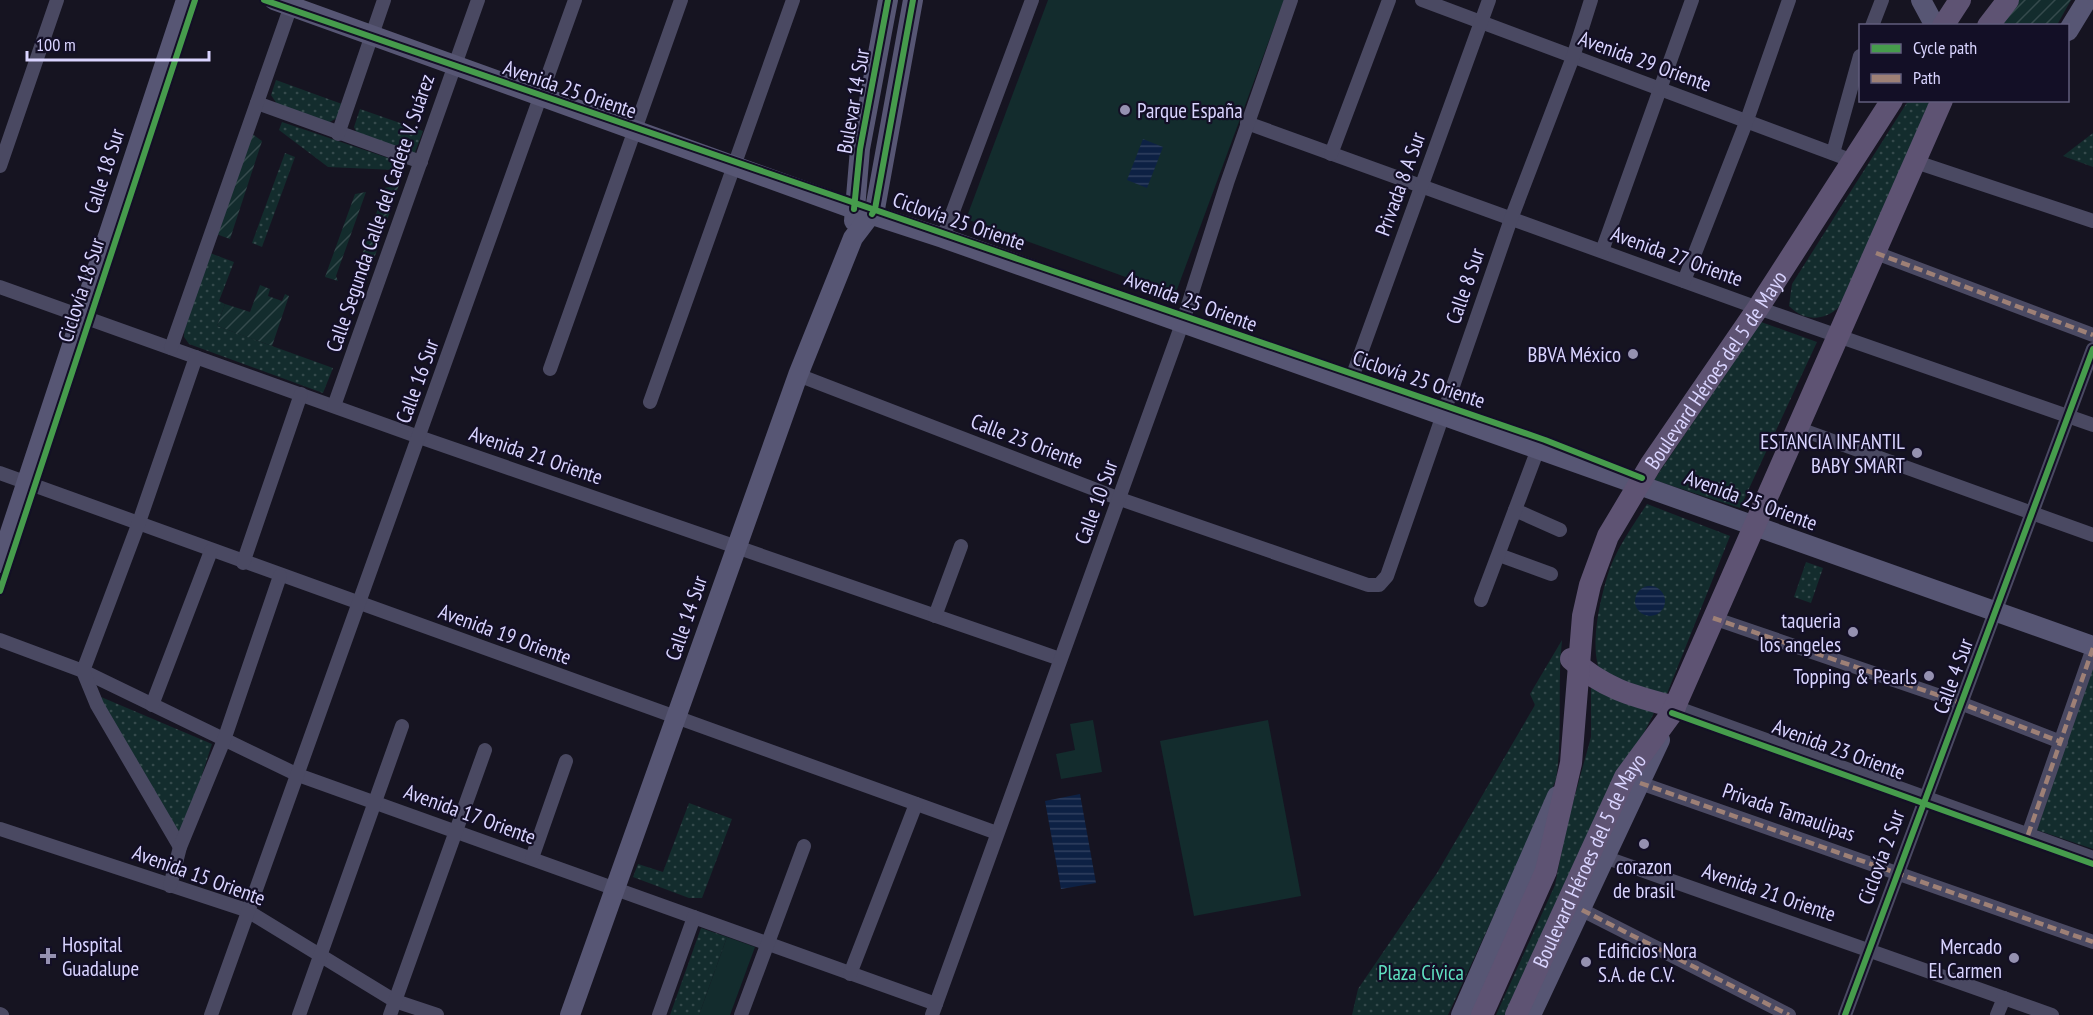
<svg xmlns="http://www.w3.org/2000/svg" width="2093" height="1015" font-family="'PT Sans Narrow',sans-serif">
<defs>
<pattern id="park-dots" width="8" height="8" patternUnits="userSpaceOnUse" patternTransform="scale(1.5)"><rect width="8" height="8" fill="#132c2d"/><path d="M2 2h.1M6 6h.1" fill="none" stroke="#354a4c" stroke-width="1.8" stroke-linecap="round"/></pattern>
<pattern id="garden-furrows" width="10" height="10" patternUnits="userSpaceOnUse" patternTransform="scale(1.5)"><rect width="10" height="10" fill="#132c2d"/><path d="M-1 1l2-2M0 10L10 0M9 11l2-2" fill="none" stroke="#354a4c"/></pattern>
<pattern id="water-rules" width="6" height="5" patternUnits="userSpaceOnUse" patternTransform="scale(1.5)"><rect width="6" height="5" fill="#0d2144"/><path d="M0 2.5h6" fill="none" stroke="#304060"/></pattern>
</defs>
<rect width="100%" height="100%" fill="#161421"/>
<g fill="#132c2d">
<polygon points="1048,0 1284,0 1175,295 966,219"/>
<polygon points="1093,720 1102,772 1061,779 1056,754 1075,750 1070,724"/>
<polygon points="1268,720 1301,896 1194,916 1160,741"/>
<polygon points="727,937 755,947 730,1015 699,1015"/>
</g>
<g fill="url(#park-dots)">
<polygon points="276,80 342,104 337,118 328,123 279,107 271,95"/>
<path d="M1908 101H1934L1839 307C1824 321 1805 322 1789 306L1792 284Z"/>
<polygon points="360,109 423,131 414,155 358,136 354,127"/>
<polygon points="282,122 400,162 395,170 328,167 279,130"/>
<polygon points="2093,133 2093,167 2063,156"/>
<polygon points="285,153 295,157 262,247 252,243"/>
<polygon points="210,253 234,262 219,301 225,304 217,326 333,368 323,393 189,344 184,337 185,319"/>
<polygon points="1761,322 1817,342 1740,508 1654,480"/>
<path d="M1647 504 1730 536 1664 701 1601 673C1588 649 1601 594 1610 568 1619 545 1634 524 1647 504Z"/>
<polygon points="1806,562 1823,568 1811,603 1794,597"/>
<path d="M1562 640C1557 687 1563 734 1556 780L1448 1015H1352L1358 989 1437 873 1535 705 1530 694Z"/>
<polygon points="2093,666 2093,849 2037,830"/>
<polygon points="1591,685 1654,713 1591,837 1506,1015 1496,1015 1555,885 1567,824 1591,737"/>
<polygon points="94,694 212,744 182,837"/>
<polygon points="689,803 732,819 702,898 689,898 633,877 638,864 663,872"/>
<polygon points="701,928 727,937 699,1015 670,1015"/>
</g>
<g fill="url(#garden-furrows)">
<polygon points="2016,0 2071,0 2057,25 1998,26"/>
<polygon points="251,133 262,141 230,239 216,234"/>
<polygon points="399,185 364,288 352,284 385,188"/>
<polygon points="366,192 336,276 338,281 325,277 355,194"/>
<polygon points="260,285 270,289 268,296 282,301 285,294 289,296 272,346 217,326 225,304 250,312"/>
</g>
<g fill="url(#water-rules)">
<polygon points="1143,139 1163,147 1147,188 1127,180"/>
<circle cx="1650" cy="601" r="15"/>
<polygon points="1080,794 1096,883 1061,889 1045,801"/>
</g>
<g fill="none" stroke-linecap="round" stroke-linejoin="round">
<g stroke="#4a4962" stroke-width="14">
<polyline points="1422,0 1853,161"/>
<polyline points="1872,26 1882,0"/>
<polyline points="257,103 421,162"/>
<polyline points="1247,123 1758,308 2093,425"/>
<polyline points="338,134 384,0"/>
<polyline points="1833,153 1860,56"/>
<polyline points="1331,154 1389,0"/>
<polyline points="1916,162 2093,221"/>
<polyline points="0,166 57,0"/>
<polyline points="943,238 1032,0"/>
<polyline points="1602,251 1692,0"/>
<polyline points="1876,253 2093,335"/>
<polyline points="1684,281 1747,120 1789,0"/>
<polyline points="0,287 419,437 1060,659"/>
<polyline points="171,348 293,0"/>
<polyline points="550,369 681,0"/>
<polyline points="798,375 1120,499 1368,585 1379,585 1387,576 1511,219 1573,57 1591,0"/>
<polyline points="1350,383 1489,0"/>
<polyline points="650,402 793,0"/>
<polyline points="334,406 478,0"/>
<polyline points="1797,428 2093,535"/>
<polyline points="0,473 997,833"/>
<polyline points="1515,510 1560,530"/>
<polyline points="1499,555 1551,574"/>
<polyline points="243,563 301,394"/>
<polyline points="1481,600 1538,449"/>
<polyline points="935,616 961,546"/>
<polyline points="1713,618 1955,701 2061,742"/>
<polyline points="0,640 83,671 298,775 936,1004"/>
<polyline points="152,705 211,551"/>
<polyline points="1675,707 2093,858"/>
<polyline points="1640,783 2093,942"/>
<polyline points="0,829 246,910 395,1001 437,1015"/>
<polyline points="2028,835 2093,648"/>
<polyline points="180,847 97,705 83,671 138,525 196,357"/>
<polyline points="532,858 566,761"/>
<polyline points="1607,858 2052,1015"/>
<polyline points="170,886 180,847 224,740 280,576"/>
<polyline points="1582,910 1789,1015"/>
<polyline points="850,974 916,804"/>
<polyline points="0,1014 2,1015"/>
<polyline points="211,1015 575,0"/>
<polyline points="299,1015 402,726"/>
<polyline points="390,1015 485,750"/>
<polyline points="659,1015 694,917"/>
<polyline points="741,1015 804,846"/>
<polyline points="932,1015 1182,324 1227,183 1291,0"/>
<polyline points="1845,1015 2093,349"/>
<polyline points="1997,1015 2004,998"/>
</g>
<g stroke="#575674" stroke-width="20">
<polyline points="274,0 854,209 943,238 2093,646"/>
<polyline points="1921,0 1935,26"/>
<polyline points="2068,31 2087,0"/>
<polyline points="854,221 860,149 888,0"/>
<polyline points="0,563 186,0"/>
<polyline points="570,1015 798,375 853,238 875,209 913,0"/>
<polyline points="1461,1015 1557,796"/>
<polyline points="1531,1015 1660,740"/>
</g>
<g stroke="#5e5373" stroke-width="22">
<polyline points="1943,26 1960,0"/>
<polyline points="1988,26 2008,0"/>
<path d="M1571 659C1604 689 1633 696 1675 707"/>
<path id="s1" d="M1482 1015 1546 871 1571 763 1583 616 1590 585 1608 536 1651 464 1758 308 1892 100"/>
<path id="s2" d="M1516 1015 1625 777 1672 713 1942 100"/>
</g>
<g stroke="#9e8076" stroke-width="4.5" stroke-dasharray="9 4.5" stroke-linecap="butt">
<polyline points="1876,253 2093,335"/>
<polyline points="1713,618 1955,701 2061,742"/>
<polyline points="1640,783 2093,942"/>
<polyline points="2028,835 2093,648"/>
<polyline points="1582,910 1789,1015"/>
</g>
<g stroke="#130f26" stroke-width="10">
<g id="cycleway">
<polyline points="264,0 1545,440 1642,478"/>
<polyline points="854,209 860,149 888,0"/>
<polyline points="872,214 875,209 913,0"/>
<polyline points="0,591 195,0"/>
<polyline points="1672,713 2093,864"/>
<polyline points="1845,1015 2093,349"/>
</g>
</g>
<use href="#cycleway" stroke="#469c4c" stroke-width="6"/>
</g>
<g fill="#9591b1" stroke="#130f26" stroke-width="2">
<circle cx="1125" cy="110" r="6"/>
<circle cx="1633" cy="354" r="6"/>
<circle cx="1917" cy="453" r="6"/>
<circle cx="1853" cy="632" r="6"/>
<circle cx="1929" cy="676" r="6"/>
<circle cx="1644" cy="844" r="6"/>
<path d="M45 947h6v6h6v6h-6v6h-6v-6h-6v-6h6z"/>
<circle cx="2014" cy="958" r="6"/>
<circle cx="1586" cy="962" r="6"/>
</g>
<g text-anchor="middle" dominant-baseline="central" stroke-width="4.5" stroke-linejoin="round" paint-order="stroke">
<g font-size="21" fill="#d9d4ff" stroke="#130f26">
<text transform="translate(1645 61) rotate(20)">Avenida 29 Oriente</text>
<text transform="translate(570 89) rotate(19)">Avenida 25 Oriente</text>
<text transform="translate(853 101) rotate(-80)">Bulevar 14 Sur</text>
<text transform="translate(104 171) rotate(-72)">Calle 18 Sur</text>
<text transform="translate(1400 184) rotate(-70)">Privada 8 A Sur</text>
<text transform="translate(380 213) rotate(-71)">Calle Segunda Calle del Cadete V. Suárez</text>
<text transform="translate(959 221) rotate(19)">Ciclovía 25 Oriente</text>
<text transform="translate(1677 256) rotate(20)">Avenida 27 Oriente</text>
<text transform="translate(1465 286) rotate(-71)">Calle 8 Sur</text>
<text transform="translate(81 290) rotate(-72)">Ciclovía 18 Sur</text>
<text transform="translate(1191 301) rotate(20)">Avenida 25 Oriente</text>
<text stroke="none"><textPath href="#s1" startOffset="698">Boulevard Héroes del 5 de Mayo</textPath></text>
<text transform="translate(1419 379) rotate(19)">Ciclovía 25 Oriente</text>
<text transform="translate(417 381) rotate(-70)">Calle 16 Sur</text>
<text transform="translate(1027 441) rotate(21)">Calle 23 Oriente</text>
<text transform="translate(536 455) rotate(19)">Avenida 21 Oriente</text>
<text transform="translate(1751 500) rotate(20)">Avenida 25 Oriente</text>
<text transform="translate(1096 502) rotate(-70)">Calle 10 Sur</text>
<text transform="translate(686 618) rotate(-71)">Calle 14 Sur</text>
<text transform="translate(505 634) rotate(20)">Avenida 19 Oriente</text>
<text transform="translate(1953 676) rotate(-70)">Calle 4 Sur</text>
<text transform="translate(1839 749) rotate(20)">Avenida 23 Oriente</text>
<text transform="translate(1789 812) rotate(19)">Privada Tamaulipas</text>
<text transform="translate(470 814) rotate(20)">Avenida 17 Oriente</text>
<text transform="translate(1881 857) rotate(-70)">Ciclovía 2 Sur</text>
<text stroke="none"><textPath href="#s2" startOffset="171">Boulevard Héroes del 5 de Mayo</textPath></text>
<text transform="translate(199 875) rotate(20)">Avenida 15 Oriente</text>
<text transform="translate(1769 892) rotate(19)">Avenida 21 Oriente</text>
</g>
<g font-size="21" fill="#d9d4ff" stroke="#130f26" text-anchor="end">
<text x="1137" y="110" text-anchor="start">Parque España</text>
<text x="1621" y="354">BBVA México</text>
<text x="1905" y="441">ESTANCIA INFANTIL<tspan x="1905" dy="24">BABY SMART</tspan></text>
<text x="1841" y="620">taqueria<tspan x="1841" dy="24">los angeles</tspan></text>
<text x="1917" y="676">Topping &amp; Pearls</text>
<text x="1644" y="866" text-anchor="middle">corazon<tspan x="1644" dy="24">de brasil</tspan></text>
<text x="62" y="944" text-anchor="start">Hospital<tspan x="62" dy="24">Guadalupe</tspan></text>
<text x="2002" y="946">Mercado<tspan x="2002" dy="24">El Carmen</tspan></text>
<text x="1598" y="950" text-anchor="start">Edificios Nora<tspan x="1598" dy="24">S.A. de C.V.</tspan></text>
</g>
<g font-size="21" fill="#5fe0c0" stroke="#130f26">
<text x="1421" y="972">Plaza Cívica</text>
</g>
</g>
<rect x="1859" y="24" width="210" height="78" fill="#130f26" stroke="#625e7d" stroke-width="1.5"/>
<rect x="1871" y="44" width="30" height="9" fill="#469c4c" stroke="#625e7d" stroke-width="1.5"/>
<text x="1913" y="54" font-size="18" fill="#d9d4ff">Cycle path</text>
<rect x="1871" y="74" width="30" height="9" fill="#9e8076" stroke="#625e7d" stroke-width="1.5"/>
<text x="1913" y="84" font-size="18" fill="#d9d4ff">Path</text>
<path d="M27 51v9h182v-9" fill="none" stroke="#d9d4ff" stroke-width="3"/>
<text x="36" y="51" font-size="18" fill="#d9d4ff" stroke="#130f26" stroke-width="4.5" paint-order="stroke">100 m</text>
</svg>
